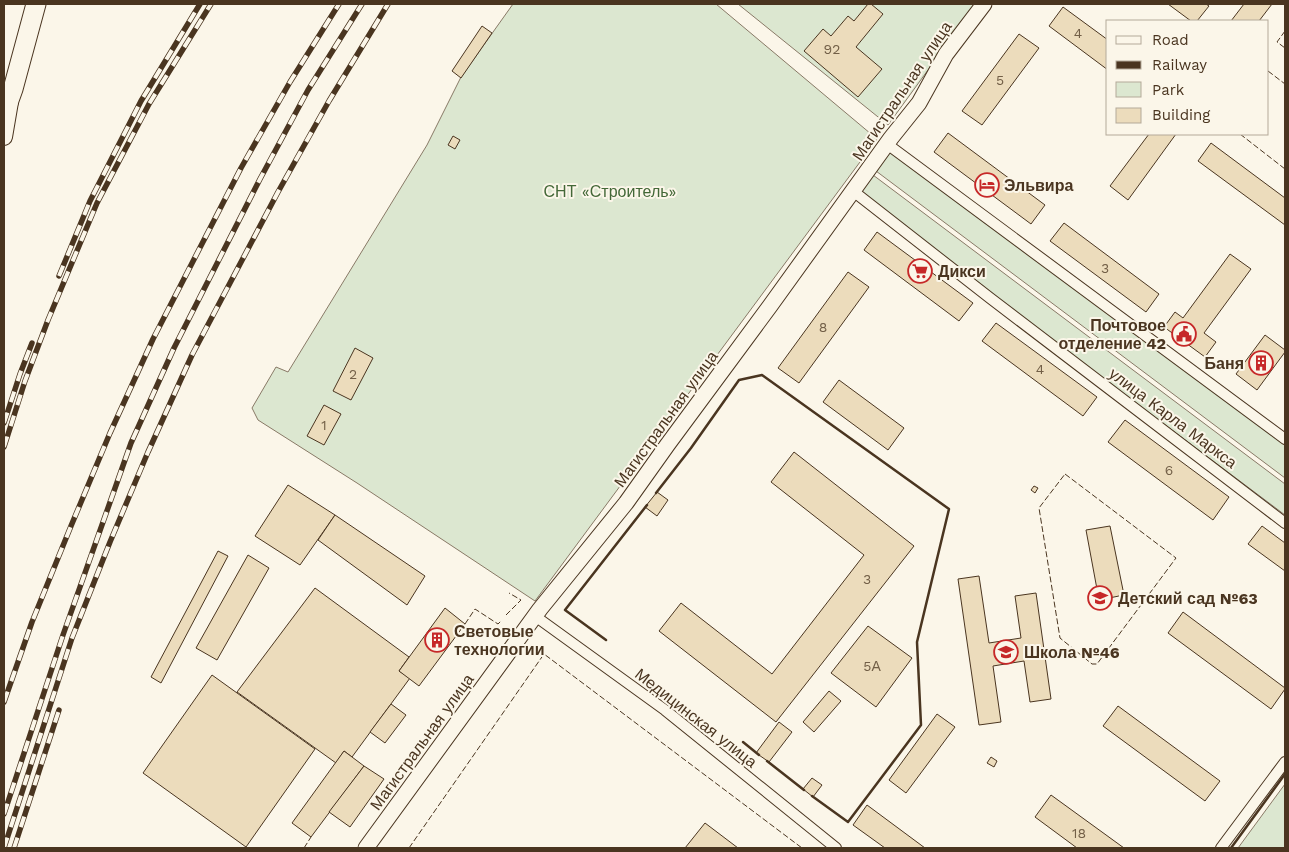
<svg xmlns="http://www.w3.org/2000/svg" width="1289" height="852" font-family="'Work Sans',sans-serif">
<rect width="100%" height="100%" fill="#fbf6e9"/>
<g fill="#dce7d0" stroke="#887966">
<polygon points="513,4 716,4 877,139 535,601 357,483 258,420 252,408 276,367 288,372 427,145 461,77"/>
<polygon points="738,4 976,4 888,125"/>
<polygon points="888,147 1285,445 1285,478 872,168"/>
<polygon points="869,172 1285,484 1285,515 855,192"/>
<polygon points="1285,784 1285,848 1238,848"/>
</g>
<g fill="#ecdcbc" stroke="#4a3520">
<polygon points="868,4 871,4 883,14 856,47 882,69 858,97 804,51 823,29 831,36 848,16 854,21"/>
<polygon points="1168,4 1206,4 1209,6 1197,21 1191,21"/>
<polygon points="1244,4 1272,4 1259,21 1231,21"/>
<polygon points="1063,7 1108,40 1108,70 1049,26"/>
<polygon points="482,26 492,33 461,78 452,71"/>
<polygon points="1019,34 1039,48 982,125 962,111"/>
<polygon points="948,133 1045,205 1031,224 934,152"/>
<polygon points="1149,134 1176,134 1128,200 1110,186"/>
<polygon points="453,136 460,140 455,149 448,145"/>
<polygon points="1211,143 1285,198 1285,225 1198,161"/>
<polygon points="1064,223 1159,294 1146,312 1050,241"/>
<polygon points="877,232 973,303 959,321 864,250"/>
<polygon points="1230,254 1251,269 1204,333 1216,342 1205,357 1164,327 1175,312 1183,318"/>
<polygon points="848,272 869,287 799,383 778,368"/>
<polygon points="996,323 1097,397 1083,416 982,341"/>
<polygon points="1265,335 1285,350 1285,352 1257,390 1236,374"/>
<polygon points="355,348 373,358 351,400 333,391"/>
<polygon points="839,380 904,428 888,450 823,402"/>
<polygon points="324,405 341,414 324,445 307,436"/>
<polygon points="1125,420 1229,497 1213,520 1108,442"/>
<polygon points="794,452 914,546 776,722 659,631 681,603 772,674 864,555 771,482"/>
<polygon points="288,485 335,515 300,565 255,536"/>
<polygon points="1034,486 1038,488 1035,493 1031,490"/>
<polygon points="657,492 668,500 657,516 645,507"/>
<polygon points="335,515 425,576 407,605 318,540"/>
<polygon points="1110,526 1124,595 1099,600 1086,530"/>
<polygon points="1262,526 1285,543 1285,571 1248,544"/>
<polygon points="218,551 228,556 161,683 151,677"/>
<polygon points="248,555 269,568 217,660 196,648"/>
<polygon points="979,576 989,643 1021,638 1015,596 1036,593 1051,699 1030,702 1024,661 993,666 1001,722 979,725 958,579"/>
<polygon points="315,588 409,657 399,671 410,678 352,757 344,751 336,763 237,692"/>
<polygon points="445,608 465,624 419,686 399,671"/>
<polygon points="1183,612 1285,688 1285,689 1271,709 1168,633"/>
<polygon points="868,626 912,658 876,707 831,673"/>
<polygon points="212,675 315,749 246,847 143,773"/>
<polygon points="829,691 841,701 814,732 803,722"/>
<polygon points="391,704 406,715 385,743 370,732"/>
<polygon points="1118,706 1220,781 1205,801 1103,726"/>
<polygon points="937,714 955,727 906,793 889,780"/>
<polygon points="779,722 792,732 769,762 756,753"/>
<polygon points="344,751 364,766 311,837 292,823"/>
<polygon points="991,757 997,761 994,767 987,763"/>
<polygon points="364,766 384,779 350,827 329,812"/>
<polygon points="812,778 822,785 813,797 803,789"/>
<polygon points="1051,795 1124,848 1077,848 1035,817"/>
<polygon points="867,805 925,848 885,848 853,825"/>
<polygon points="705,823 738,848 685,848"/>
</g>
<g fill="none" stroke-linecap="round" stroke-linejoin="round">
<g stroke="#4a3520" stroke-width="12">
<g id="street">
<polyline points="887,144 1285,439"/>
<polyline points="853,191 990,298 1285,523"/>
<polyline points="535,616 665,710 836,848"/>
<polyline points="1221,848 1285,762"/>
</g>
</g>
<g stroke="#4a3520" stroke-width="17">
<polyline id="secondary" points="366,848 540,609 626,503 668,444 770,306 891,138 919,103 946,54 984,4"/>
</g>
<g stroke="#4a3520" stroke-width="18">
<polyline id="primary" points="4,137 10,102"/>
</g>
<g stroke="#4a3520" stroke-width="21">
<polyline id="highway" points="4,114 13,89 36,4"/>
</g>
<use href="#street" stroke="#fbf6e9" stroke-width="10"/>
<use href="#secondary" stroke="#fbf6e9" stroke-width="15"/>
<use href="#primary" stroke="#fbf6e9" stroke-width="16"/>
<use href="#highway" stroke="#fbf6e9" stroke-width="19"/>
<g stroke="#4a3520" stroke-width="5.5">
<g id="rail">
<polyline points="59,276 90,201 141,101 200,4"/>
<polyline points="4,423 20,374 32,343"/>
<polyline points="4,447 25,381 48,320 97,203 149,104 211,4"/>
<polyline points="4,702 32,622 71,526 110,433 153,339 241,168 290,82 339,4"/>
<polyline points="4,814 63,635 131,443 174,348 260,179 308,90 362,4"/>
<polyline points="4,848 72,638 110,542 148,452 192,355 278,192 329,101 388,4"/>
<polyline points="14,848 59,710"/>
</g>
</g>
<use href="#rail" stroke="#fbf6e9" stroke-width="4" stroke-dasharray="11" stroke-linecap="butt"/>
<g stroke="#4a3520" stroke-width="1" stroke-dasharray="6 2.5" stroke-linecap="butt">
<polyline points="1285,31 1277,42 1285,48"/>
<polyline points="1268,71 1285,84"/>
<polyline points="1240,134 1285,169"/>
<polygon points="1065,474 1176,558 1097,664 1092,664 1060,638 1039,508"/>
<polyline points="506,615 521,600 509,593"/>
<polyline points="465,624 475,609 498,624 501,621"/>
<polyline points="304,848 311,837"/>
<polyline points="409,848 544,654 802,848"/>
</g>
<g stroke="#4a3520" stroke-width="2.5">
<polyline points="656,493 691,448 739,380 762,375 949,509 917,642 921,725 848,822 812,796"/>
<polyline points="606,640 565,610 647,505"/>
<polyline points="743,742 759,755"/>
<polyline points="767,761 804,790"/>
<polyline points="1231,848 1285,774"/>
</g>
</g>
<defs>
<g id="hotel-ring" transform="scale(1.25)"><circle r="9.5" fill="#fbf6e9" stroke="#c62828" stroke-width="1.5"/><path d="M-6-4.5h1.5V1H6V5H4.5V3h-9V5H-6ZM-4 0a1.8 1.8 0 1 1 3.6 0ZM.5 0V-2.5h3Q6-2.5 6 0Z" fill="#c62828"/></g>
<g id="supermarket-ring" transform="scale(1.25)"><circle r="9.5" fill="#fbf6e9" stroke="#c62828" stroke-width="1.5"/><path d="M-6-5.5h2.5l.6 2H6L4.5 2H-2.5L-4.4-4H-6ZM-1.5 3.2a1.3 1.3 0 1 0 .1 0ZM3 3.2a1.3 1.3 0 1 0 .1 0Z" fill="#c62828"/></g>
<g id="civic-ring" transform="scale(1.25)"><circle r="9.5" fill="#fbf6e9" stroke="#c62828" stroke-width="1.5"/><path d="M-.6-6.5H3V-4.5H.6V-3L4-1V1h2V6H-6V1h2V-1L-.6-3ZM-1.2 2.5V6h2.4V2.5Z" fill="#c62828"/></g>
<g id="building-ring" transform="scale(1.25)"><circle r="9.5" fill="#fbf6e9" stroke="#c62828" stroke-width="1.5"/><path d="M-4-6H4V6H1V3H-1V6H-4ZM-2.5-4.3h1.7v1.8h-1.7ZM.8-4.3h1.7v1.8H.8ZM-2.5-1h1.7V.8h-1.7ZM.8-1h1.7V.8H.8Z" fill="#c62828"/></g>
<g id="school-ring" transform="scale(1.25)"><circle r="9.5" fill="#fbf6e9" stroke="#c62828" stroke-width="1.5"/><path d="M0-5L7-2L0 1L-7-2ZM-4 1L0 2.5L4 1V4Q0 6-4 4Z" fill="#c62828"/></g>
</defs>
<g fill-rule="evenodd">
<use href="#hotel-ring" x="987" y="185"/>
<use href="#supermarket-ring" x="920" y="271"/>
<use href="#civic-ring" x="1184" y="334"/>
<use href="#building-ring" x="1261" y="363"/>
<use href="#school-ring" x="1100" y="598"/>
<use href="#building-ring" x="437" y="640"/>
<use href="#school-ring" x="1006" y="652"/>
</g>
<g text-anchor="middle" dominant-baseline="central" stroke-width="4" stroke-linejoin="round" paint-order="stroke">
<g font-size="14" fill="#725f47">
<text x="1078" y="33">4</text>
<text x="832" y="49">92</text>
<text x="1000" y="80">5</text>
<text x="1105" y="268">3</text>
<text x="823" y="327">8</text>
<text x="1040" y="369">4</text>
<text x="353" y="374">2</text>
<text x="324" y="425">1</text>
<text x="1169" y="470">6</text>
<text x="867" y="579">3</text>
<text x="872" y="666">5А</text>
<text x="1079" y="833">18</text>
</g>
<g font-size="16" fill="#4a3520" stroke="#fbf6e9">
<text transform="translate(902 91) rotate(-56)">Магистральная улица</text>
<text transform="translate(1173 418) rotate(37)">улица Карла Маркса</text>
<text transform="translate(666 419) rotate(-54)">Магистральная улица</text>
<text transform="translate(696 718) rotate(38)">Медицинская улица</text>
<text transform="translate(422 742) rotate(-54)">Магистральная улица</text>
</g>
<g font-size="16" font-weight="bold" fill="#4a3520" stroke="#fbf6e9" text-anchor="start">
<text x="1004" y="185">Эльвира</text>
<text x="938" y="271">Дикси</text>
<text x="1166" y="325" text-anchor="end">Почтовое<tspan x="1166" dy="18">отделение 42</tspan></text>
<text x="1244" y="363" text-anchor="end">Баня</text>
<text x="1118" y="598">Детский сад №63</text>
<text x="454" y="631">Световые<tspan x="454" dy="18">технологии</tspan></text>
<text x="1024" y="652">Школа №46</text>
</g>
<g font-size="16" fill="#436837" stroke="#fbf6e9">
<text x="610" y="191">СНТ «Строитель»</text>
</g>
</g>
<rect width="1289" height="852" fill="none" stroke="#4a3520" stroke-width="10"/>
<rect x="1106" y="20" width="162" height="115" fill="#fbf6e9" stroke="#b4a999"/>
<rect x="1116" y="36" width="25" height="8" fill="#fbf6e9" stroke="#b4a999"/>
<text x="1152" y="45" font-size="15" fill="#4a3520">Road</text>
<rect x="1116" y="61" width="25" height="8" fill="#4a3520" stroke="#b4a999"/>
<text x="1152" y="70" font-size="15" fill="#4a3520">Railway</text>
<rect x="1116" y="82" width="25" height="15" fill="#dce7d0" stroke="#b4a999"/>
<text x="1152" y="95" font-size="15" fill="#4a3520">Park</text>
<rect x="1116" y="108" width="25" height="15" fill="#ecdcbc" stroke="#b4a999"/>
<text x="1152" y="120" font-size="15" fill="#4a3520">Building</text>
</svg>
